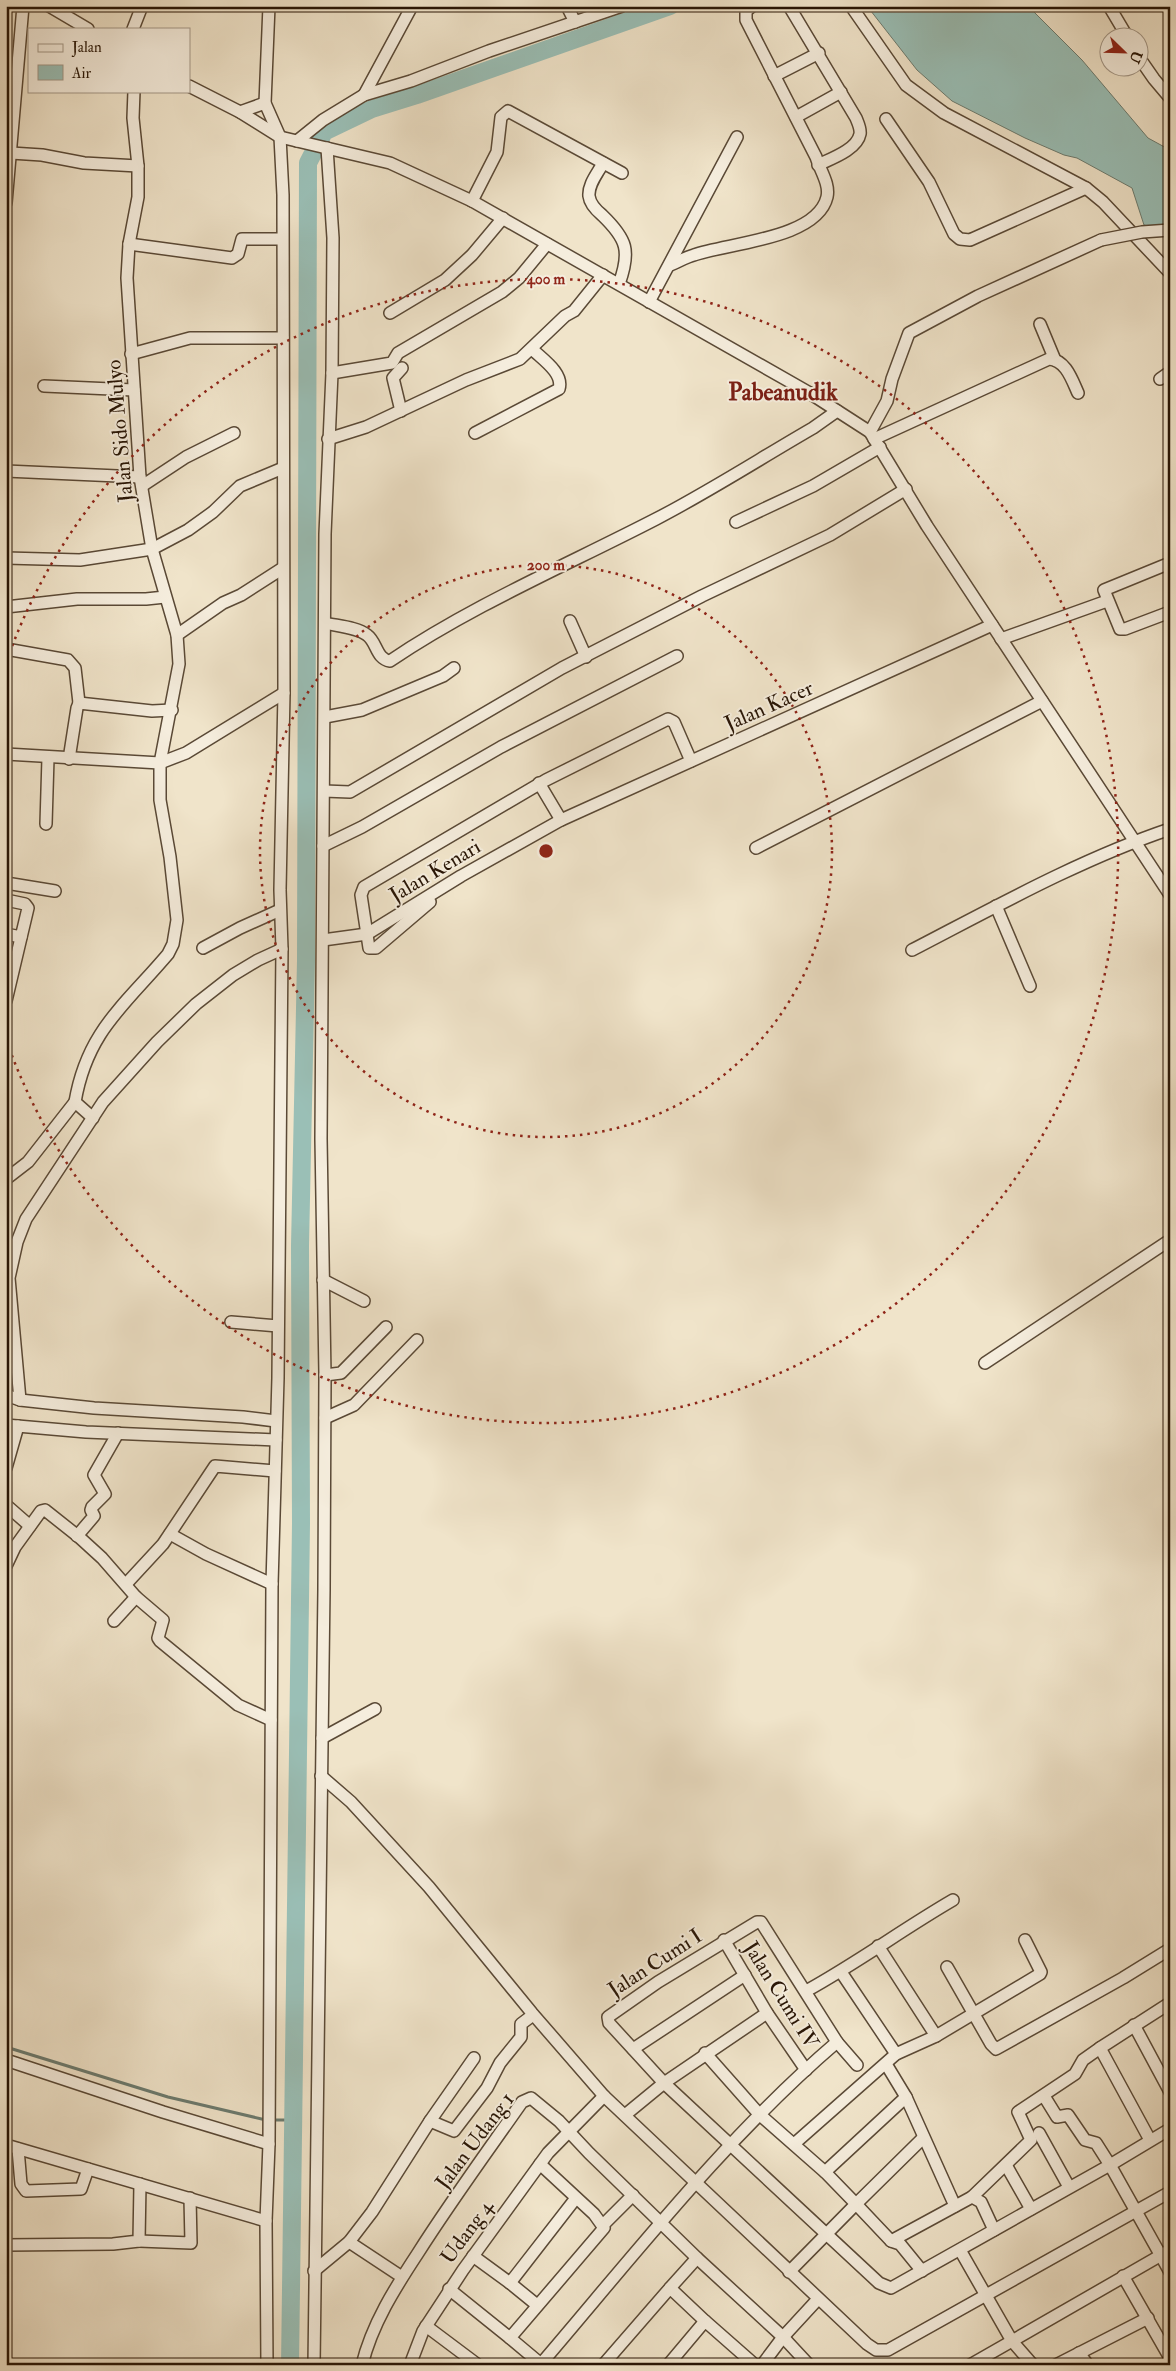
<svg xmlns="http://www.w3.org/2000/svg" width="1176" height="2371" font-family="'IM FELL Double Pica',serif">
<rect width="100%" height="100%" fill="#f0e4ca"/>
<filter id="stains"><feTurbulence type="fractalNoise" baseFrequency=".004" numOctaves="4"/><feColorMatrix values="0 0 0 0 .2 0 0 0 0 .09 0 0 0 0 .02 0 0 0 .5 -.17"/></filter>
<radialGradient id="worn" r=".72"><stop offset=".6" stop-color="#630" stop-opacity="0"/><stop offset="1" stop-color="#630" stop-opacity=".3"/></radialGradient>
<polygon fill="#9abfb6" stroke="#6c7b6f" points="867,6 1028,6 1082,60 1148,138 1170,150 1170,232 1144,225 1132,188 1077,158 1064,155 1025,138 952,101 917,70"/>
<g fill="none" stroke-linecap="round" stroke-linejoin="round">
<g stroke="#6c7b6f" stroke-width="3">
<polyline points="6,2047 168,2097 266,2120"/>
<polyline points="272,2120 292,2120"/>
</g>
<polyline stroke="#9abfb6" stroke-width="18" points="290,2365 301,1523 300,1246 306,961 308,163 324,132 372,109 417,95 670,6"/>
<g stroke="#5a4936" stroke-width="14">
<g id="minor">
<polyline points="49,6 88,29"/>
<polyline points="567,6 575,22"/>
<path d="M789 6 856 118C858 123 861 129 860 134 857 150 830 159 818 165"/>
<polyline points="851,6 906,85 944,113 1086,188 1103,202 1170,273"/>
<polyline points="1109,6 1128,38"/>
<polyline points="133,29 142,6"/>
<polyline points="1138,56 1154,79 1170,98"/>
<polyline points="774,76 819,53"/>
<polyline points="189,86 240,112 280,137 390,163 472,201 808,392 870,432 927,526 1170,895"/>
<polyline points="364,95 412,6"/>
<polyline points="240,112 265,103"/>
<polyline points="796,117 841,92"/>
<polyline points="886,119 929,182 954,234 960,239 970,240 1086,188"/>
<polyline points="297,141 323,120 364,95 411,81 489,51 622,6"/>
<polyline points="11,153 42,155 84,163 138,166"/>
<path d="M603 163C598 173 588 184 589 196 590 204 596 210 602 215 627 239 631 251 619 284"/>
<polyline points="472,201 497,152 501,117 508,111 622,173"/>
<polyline points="6,203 23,6"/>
<polyline points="129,244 232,258 238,254 242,239 282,239"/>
<path d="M670 265C678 262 686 257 694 255 728 243 817 239 827 197 830 184 820 170 816 157L746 20V11L752 6"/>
<polyline points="649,302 737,137"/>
<polyline points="390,313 445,280 472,255 503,218"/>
<polyline points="1040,324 1055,360"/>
<polyline points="131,354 190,338 283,338"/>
<polyline points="332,373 392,363 398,353 502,292 519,278 547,244"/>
<polyline points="1160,379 1170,372"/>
<polyline points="44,386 134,390"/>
<polyline points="401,411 393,378 402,368"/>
<polyline points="870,432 887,401 892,379 909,333 978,296 1101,240"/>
<path d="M475 433 559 389C564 373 542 359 532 349"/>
<polyline points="328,439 366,427 466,380 520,359 565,316 574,311 603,275"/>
<path d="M874 439 1049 359C1066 360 1072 380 1078 393"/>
<polyline points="6,471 140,477"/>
<polyline points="142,486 186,457 234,433"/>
<polyline points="736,522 813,486 880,447"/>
<polyline points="6,558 80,560 152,549 188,530 213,512 240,486 283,468"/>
<polyline points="1170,563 1104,590 1120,629 1125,629 1170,612"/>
<polyline points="6,607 77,599 146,599 165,597"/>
<polyline points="570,621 586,657"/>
<path d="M325 623C337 626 357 627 367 635 377 642 376 659 390 661 473 605 567 565 656 519 710 491 761 458 813 428L837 411"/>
<polyline points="177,635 223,603 241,595 283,568"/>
<polyline points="1001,639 1107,601"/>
<polyline points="6,649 68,660 75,668 79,703"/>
<polyline points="325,717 362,710 443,676 454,668"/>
<polyline points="6,754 160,763 186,753 284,693"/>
<polyline points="69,759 77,708 79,703 152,711 172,710"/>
<polyline points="539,783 561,820"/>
<polyline points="324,791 350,792 562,668 702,596 830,535 906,489"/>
<polyline points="46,824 48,758"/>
<polyline points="323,846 362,827 501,747 677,656"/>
<polyline points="756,848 1042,701"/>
<polyline points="6,883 55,891"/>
<polyline points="6,900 25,904 28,908 6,1001"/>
<polyline points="430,902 376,948 369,948 361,895 364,887 546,780 668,719 674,722 691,761"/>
<polyline points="996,906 1030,986"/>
<polyline points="6,934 21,937"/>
<polyline points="323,940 367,934 461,876 561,820 992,625"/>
<polyline points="203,948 240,928 280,910"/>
<path d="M912 950C995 907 1081 859 1170 829"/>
<path d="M93 1118 75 1102C87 1031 125 1005 168 954L173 944 177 920 170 857 160 800V763L179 664 177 635 152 549 140 477 127 278 129 244 138 197V166L133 118 134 91"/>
<polyline points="6,1179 28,1162 75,1102"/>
<polyline points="323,1280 364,1301"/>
<polyline points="231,1322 278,1326"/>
<polyline points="985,1363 1170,1240"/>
<polyline points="325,1375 341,1373 386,1327"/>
<polyline points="6,1395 20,1400 94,1408 243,1417 276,1421"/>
<polyline points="20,1400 9,1278 17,1242 26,1219 103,1102 157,1042 196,1004 233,975 258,960 282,949"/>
<polyline points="325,1418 354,1405 417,1340"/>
<polyline points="6,1425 86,1432 276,1440"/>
<polyline points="6,1468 18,1426"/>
<polyline points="6,1505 30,1526"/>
<polyline points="170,1534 206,1554 272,1584"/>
<polyline points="77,1536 94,1516 91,1510 92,1507 105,1494 94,1475 118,1433"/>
<polyline points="6,1566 15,1547 41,1511 45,1510 79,1537 102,1558 136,1597 163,1620 158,1638 160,1641 238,1705 271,1720"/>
<polyline points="126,1584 163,1544 215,1466 275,1471"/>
<polyline points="114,1621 136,1597"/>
<polyline points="322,1738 375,1709"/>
<polyline points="321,1776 351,1802 429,1887 532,2013 604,2096 867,2344 876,2350 888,2350 1170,2192"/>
<polyline points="724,1940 767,2013 806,2070"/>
<polyline points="878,1946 936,2036"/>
<polyline points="947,1967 991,2044 996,2049 1123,1978 1170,1949"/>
<polyline points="841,1972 896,2054"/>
<path d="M806 1991C857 1963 903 1929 953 1900"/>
<polyline points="767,2013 664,2083 879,2283 891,2288 1110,2165 1096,2143 1085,2140 1068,2115 1057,2117 1044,2096"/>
<polyline points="1134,2025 1170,2092"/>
<polyline points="837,2042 857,2065"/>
<polyline points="633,2049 745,1975"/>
<polyline points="705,2053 759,2114 825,2172 906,2097 886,2064"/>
<polyline points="6,2060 163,2112 269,2144"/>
<polyline points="906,2097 955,2206"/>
<polyline points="430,2121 454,2131 487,2088 500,2063 521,2037 521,2024 533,2015"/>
<polyline points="1170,2129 1110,2165 1170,2272"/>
<polyline points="1039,2133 1069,2187"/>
<polyline points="1150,2140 1100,2048 1170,2003"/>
<polyline points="794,2144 896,2054 936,2036 1040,1974 1041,1972 1025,1940"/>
<polyline points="6,2145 266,2221"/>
<polyline points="18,2149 21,2184 26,2191 81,2189 88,2169"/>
<polyline points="540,2164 594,2214 604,2228 510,2338 541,2364"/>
<polyline points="1006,2165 1031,2209"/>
<polyline points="972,2197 1031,2140 1018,2112 1075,2074 1083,2060 1100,2048"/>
<polyline points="603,2225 633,2195"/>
<polyline points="139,2241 191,2243 190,2198"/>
<polyline points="891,2241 856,2204 923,2138"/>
<polyline points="349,2242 402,2277"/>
<polyline points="6,2245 113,2244 139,2241 140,2184"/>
<polyline points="960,2250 1012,2341 970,2365"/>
<polyline points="473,2256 510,2283 576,2198"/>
<polyline points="314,2271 349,2242 372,2212 430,2121 474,2058"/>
<polyline points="922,2271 900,2244 891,2241 972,2197 981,2202 994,2230"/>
<polyline points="789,2272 856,2204 825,2172"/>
<polyline points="1123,2276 1170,2358"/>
<polyline points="510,2283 537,2305"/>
<polyline points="670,2288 697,2258"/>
<polyline points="449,2289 510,2338"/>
<polyline points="426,2326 478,2365"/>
<polyline points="1079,2353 1088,2365"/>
<polyline points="267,2365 266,2221 269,2144 272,1584 278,1378 282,949 280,890 284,693 283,195 280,137 265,103 269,6"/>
<polyline points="314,2365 324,1589 325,1375 321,1139 325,534 332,373 333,238 327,148"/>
<path d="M362 2365C372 2324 395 2288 418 2253 451 2201 487 2152 522 2102L531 2098 559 2121 589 2153 697 2258 783 2337 809 2365"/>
<polyline points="410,2365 423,2331 463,2270 548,2153 604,2096"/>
<path d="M540 2365C635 2254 726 2137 837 2042L761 1922H757L658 1982 608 2017 609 2023 664 2083 625 2115"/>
<polyline points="603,2365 670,2288 705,2321"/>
<polyline points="668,2365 705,2321 755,2365"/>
<polyline points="762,2365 783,2337 818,2299"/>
<polyline points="1033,2365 1012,2341 1170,2250"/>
<polyline points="1056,2365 1148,2318"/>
</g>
</g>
<use href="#minor" stroke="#f5eddd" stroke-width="11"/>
<g stroke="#5a4936" stroke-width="14" stroke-linecap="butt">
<polyline id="minor-bridge" points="1101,240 1142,232 1170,230"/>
</g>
<use href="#minor-bridge" stroke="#f5eddd" stroke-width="11"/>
</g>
<g fill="none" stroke="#8f2418" stroke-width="2.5" stroke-dasharray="2.5 5">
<circle cx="546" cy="851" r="286"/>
<path d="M7 660A572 572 0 1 1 7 1042"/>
</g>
<g text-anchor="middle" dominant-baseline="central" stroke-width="4" stroke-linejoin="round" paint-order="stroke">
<g font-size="21" fill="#281505" stroke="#f5eddd">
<text transform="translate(120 431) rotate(-95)">Jalan Sido Mulyo</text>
<text transform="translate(769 706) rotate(-24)">Jalan Kacer</text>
<text transform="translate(435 871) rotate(-31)">Jalan Kenari</text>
<text transform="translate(655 1963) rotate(-33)">Jalan Cumi I</text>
<text transform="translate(781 1995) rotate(58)">Jalan Cumi IV</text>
<text transform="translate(475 2141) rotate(-53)">Jalan Udang 1</text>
<text transform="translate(467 2232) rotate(-54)">Udang 4</text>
</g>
<g font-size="24" font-weight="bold" fill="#7a1f14" stroke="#f5eddd">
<text x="783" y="392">Pabeanudik</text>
</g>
</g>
<circle cx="546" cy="851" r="8" fill="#8f2418" stroke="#f5eddd" stroke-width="2.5"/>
<g font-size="15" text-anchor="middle" font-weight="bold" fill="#8f2418" stroke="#f5eddd" stroke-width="4" stroke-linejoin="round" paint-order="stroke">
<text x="546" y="284">400 m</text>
<text x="546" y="570">200 m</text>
</g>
<rect width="1176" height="2371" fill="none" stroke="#f0e4ca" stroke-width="25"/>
<rect x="8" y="8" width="1161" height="2356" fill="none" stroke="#281505" stroke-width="2.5"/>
<rect x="12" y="12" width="1151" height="2346" fill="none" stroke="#281505"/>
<rect x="28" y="28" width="162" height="65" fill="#f5eddd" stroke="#a39787"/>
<rect x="38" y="44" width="25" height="8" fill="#f5eddd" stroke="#a39787"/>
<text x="72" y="52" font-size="15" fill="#281505">Jalan</text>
<rect x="38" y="65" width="25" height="15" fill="#9abfb6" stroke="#a39787"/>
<text x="72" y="78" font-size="15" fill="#281505">Air</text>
<g transform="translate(1124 52) rotate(113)"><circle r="24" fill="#f5eddd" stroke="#a39787"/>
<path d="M0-4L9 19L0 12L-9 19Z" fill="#8f2418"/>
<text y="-8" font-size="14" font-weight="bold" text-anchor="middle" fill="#281505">U</text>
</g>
<rect width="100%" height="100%" filter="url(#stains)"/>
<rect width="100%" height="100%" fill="url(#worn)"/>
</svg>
